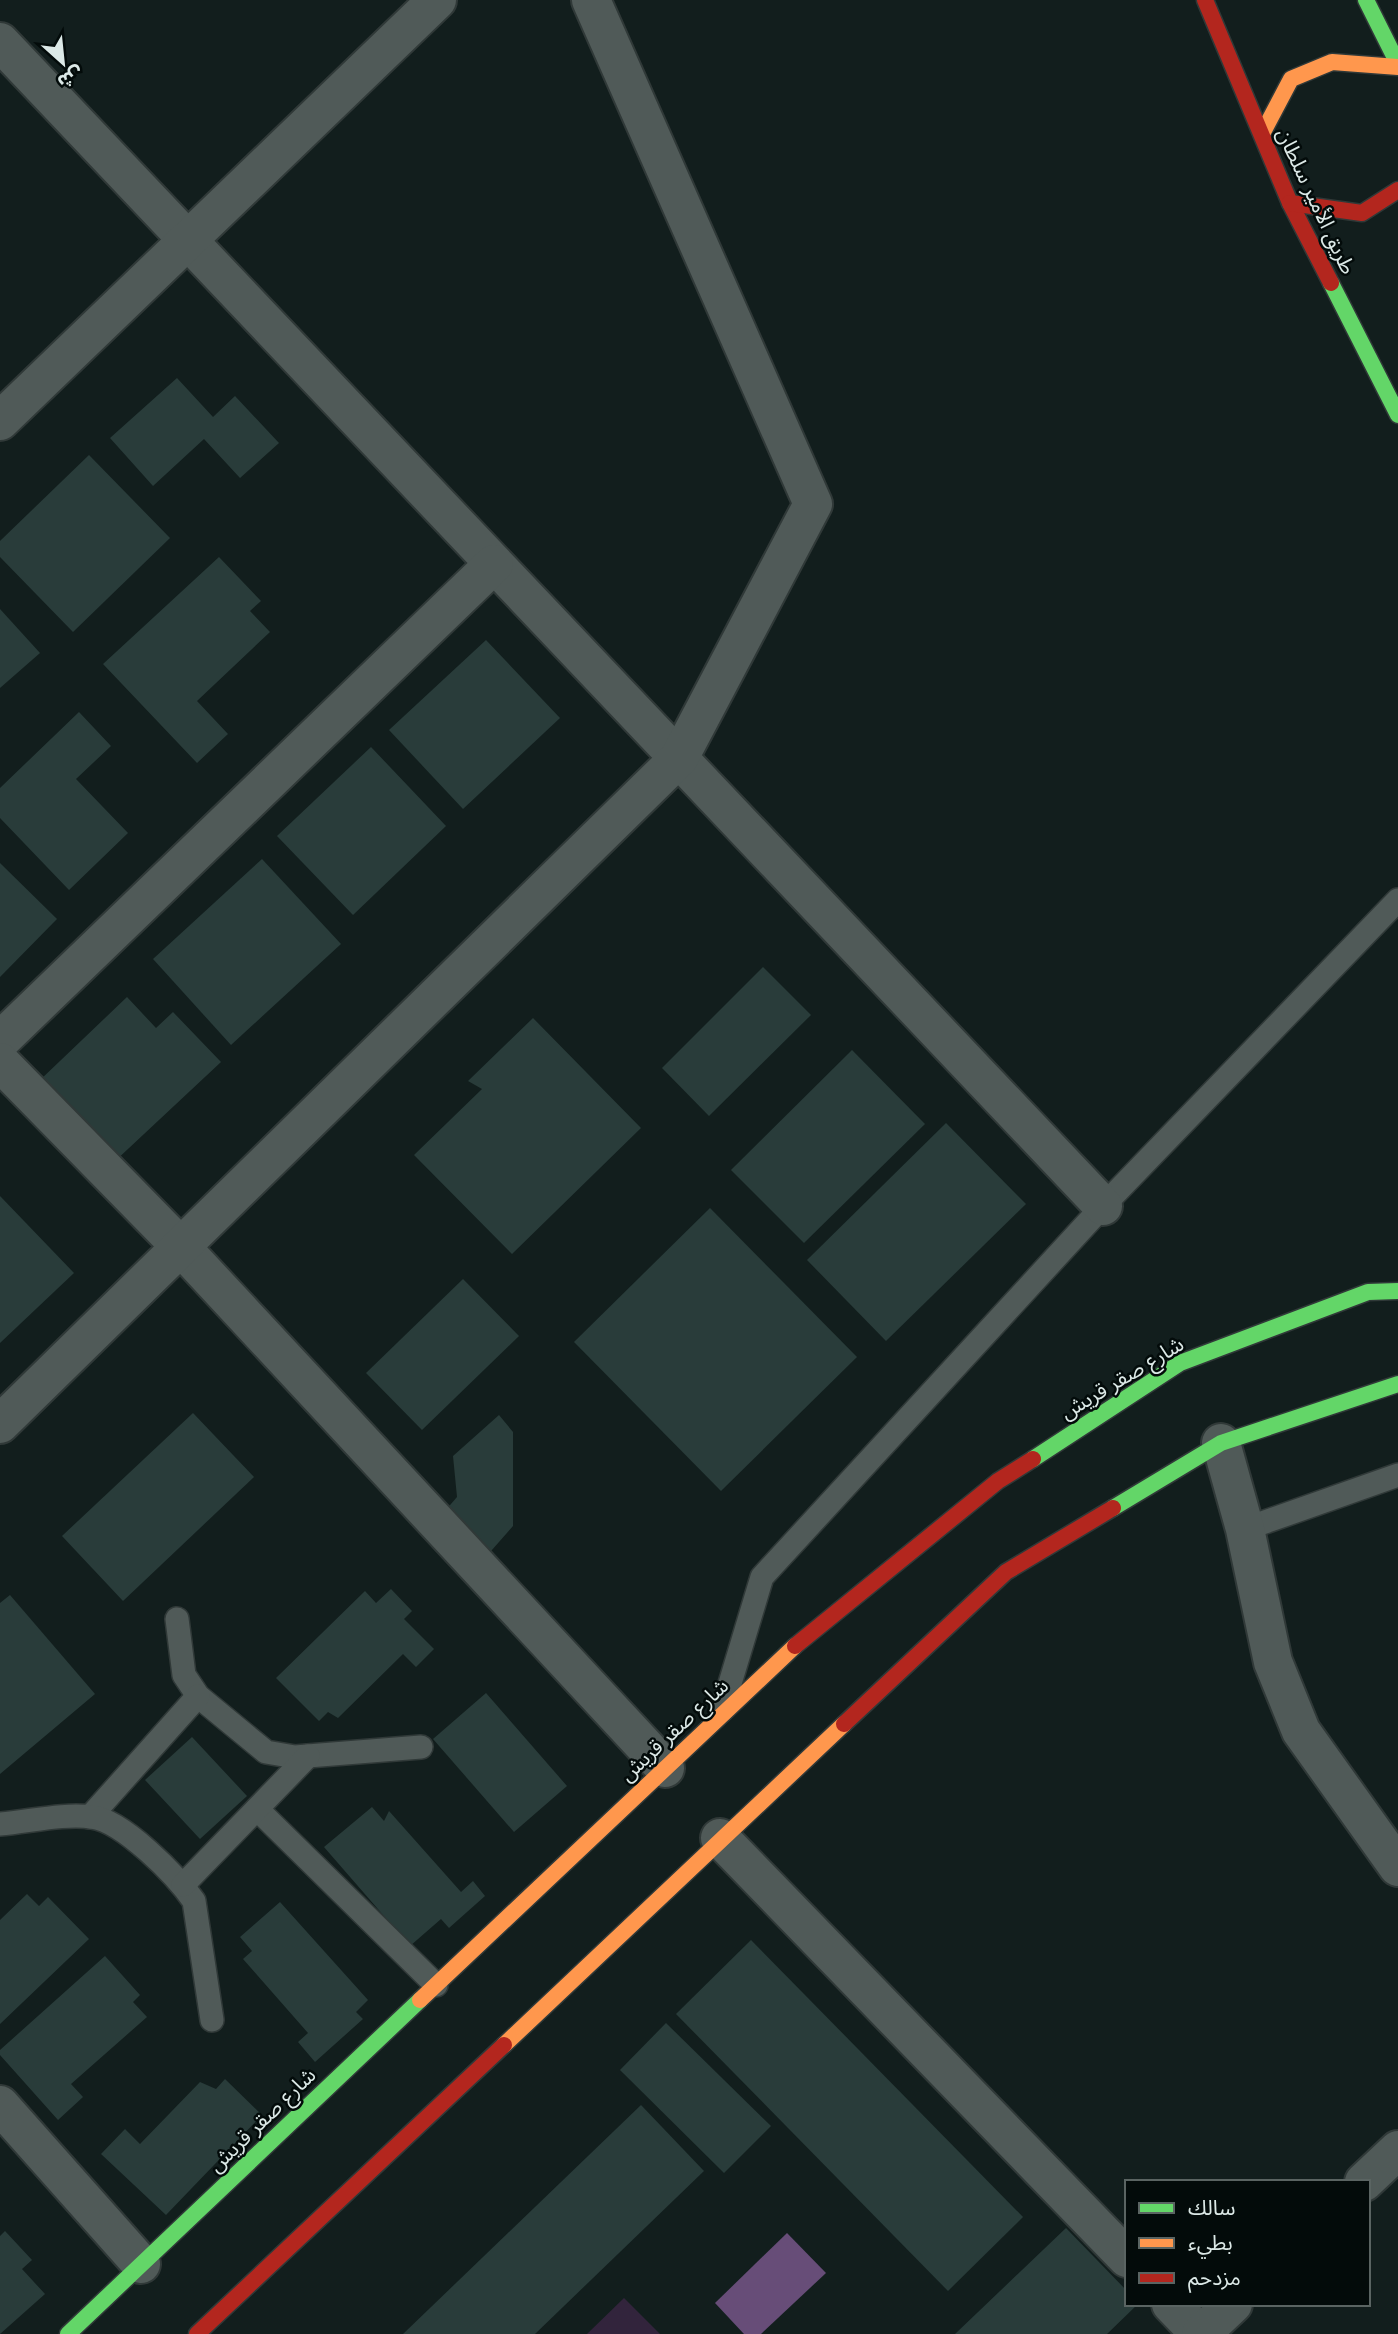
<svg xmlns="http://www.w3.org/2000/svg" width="1398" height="2334" font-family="'Nunito Sans','Noto Sans Arabic',sans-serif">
<rect width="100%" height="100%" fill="#121e1d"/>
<polygon fill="#32243c" points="624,2298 660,2334 587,2334"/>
<polygon fill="#674d78" points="787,2233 826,2273 761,2334 744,2334 715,2303"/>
<g fill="#293c3a">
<polygon points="177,378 213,417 235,396 279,443 240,478 204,439 153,486 110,438"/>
<polygon points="89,455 170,538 73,632 0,557 0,541"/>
<polygon points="219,557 261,601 250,611 270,632 197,701 228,734 197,763 103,664"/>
<polygon points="0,609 40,653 0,688"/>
<polygon points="486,640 560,718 463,809 389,730"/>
<polygon points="79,712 111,746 76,779 128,833 69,890 0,818 0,788"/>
<polygon points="371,747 446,826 353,915 277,836"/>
<polygon points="262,859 341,944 231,1045 153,959"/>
<polygon points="0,863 57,919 0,977"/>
<polygon points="763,967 811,1015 709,1116 662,1068"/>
<polygon points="127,997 156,1028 173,1012 221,1062 113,1163 38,1082"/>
<polygon points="533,1018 641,1128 512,1254 414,1155 482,1089 468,1081"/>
<polygon points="852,1050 925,1124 804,1243 731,1170"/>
<polygon points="946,1123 1026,1204 886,1341 807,1260"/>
<polygon points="0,1196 74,1273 0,1343"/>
<polygon points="710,1208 857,1357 721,1491 574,1342"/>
<polygon points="463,1279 519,1336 422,1430 366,1373"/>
<polygon points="193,1413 254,1477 123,1601 62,1536"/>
<polygon points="499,1415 513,1432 513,1526 484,1559 438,1519 457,1497 453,1456"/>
<polygon points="391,1589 412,1611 404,1619 434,1649 416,1667 403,1654 338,1718 328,1712 319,1721 276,1678 365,1591 376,1603"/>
<polygon points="10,1595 95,1694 0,1774 0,1603"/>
<polygon points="486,1693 567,1786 514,1832 433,1739"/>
<polygon points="192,1737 247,1796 200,1839 145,1780"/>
<polygon points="372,1807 384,1821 389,1811 461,1892 473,1881 485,1896 449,1928 441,1919 410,1946 324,1847"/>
<polygon points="27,1894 39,1906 48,1897 89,1939 0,2024 0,1920"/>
<polygon points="280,1902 368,2000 356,2012 363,2019 315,2062 298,2042 308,2033 243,1959 252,1951 240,1937"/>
<polygon points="751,1940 1023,2217 948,2291 676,2014"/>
<polygon points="105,1956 140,1995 133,2002 147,2017 71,2084 83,2097 58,2120 0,2055 0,2050"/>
<polygon points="666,2023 771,2126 724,2173 620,2070"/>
<polygon points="225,2079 262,2115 166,2215 101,2154 125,2129 140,2144 200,2082 216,2089"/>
<polygon points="641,2105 704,2171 535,2334 403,2334"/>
<polygon points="1066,2228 1127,2291 1127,2304 1138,2304 1107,2334 955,2334"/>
<polygon points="5,2231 32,2260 22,2269 45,2294 0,2334 0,2236"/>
</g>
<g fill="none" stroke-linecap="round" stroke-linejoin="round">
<g stroke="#303938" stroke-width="26">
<g id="lane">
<polyline points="1245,1529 1398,1475"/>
<polyline points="177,1619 184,1675 198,1696 266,1752 295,1757 421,1747"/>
<polyline points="722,1710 762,1577 1103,1206 1398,900"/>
<polyline points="257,1809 436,1985"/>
<polyline points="90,1817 198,1696"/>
<path d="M0 1824C28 1822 63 1813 92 1817 123 1821 176 1875 194 1901L212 2020"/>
<polyline points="183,1885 308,1756"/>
</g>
</g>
<g stroke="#303938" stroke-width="42">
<g id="street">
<polyline points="0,42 1103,1206"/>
<polyline points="0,421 437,0"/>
<polyline points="0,1041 494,564"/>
<polyline points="0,1062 181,1247 665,1768"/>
<polyline points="0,1424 679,758 813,504 591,0"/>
<polyline points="1221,1443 1245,1529 1273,1662 1301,1731 1398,1867"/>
<polyline points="720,1838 1127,2258"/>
<polyline points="0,2105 141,2264"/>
<polyline points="1364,2182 1398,2150"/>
<polyline points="1171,2304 1200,2334"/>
<polyline points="1201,2334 1233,2304"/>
</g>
</g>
<g stroke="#303938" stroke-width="19">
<g id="fast">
<polyline points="1366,0 1398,64"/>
<polyline points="1331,283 1398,415"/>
<polyline points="1033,1459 1180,1363 1368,1292 1398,1291"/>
<polyline points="1113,1508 1221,1443 1398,1384"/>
<polyline points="68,2334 420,2000"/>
</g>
</g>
<g stroke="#303938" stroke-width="19">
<g id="slow">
<polyline points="1262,134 1291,79 1332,62 1398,67"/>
<polyline points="420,2000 795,1646"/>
<polyline points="504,2045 844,1724"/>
</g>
</g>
<g stroke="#303938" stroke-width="19">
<g id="jam">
<polyline points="1205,0 1290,203 1331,283"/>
<polyline points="1290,203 1362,213 1398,190"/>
<polyline points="795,1646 998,1481 1033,1459"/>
<polyline points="844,1724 1006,1572 1113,1508"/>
<polyline points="197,2334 504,2045"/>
</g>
</g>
<use href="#lane" stroke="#505a58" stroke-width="23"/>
<use href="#street" stroke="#505a58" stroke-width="38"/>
<use href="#fast" stroke="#63d668" stroke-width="16"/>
<use href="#slow" stroke="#ff974d" stroke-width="16"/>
<use href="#jam" stroke="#b3261e" stroke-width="16"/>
</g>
<g text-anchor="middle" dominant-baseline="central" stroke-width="5" stroke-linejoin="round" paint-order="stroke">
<g font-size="21" fill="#dce9e7" stroke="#030b0a">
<text transform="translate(1316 201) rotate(65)">طريق الأمير سلطان</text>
<text transform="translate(1122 1378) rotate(-31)">شارع صقر قريش</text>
<text transform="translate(674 1730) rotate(-43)">شارع صقر قريش</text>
<text transform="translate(262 2120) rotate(-44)">شارع صقر قريش</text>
</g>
</g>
<rect x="1125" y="2180" width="245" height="126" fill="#030b0a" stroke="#5a6462" stroke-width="2"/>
<rect x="1139" y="2203" width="35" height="10" fill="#63d668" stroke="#5a6462" stroke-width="2"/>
<text x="1188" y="2215" font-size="21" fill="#dce9e7">سالك</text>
<rect x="1139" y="2238" width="35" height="10" fill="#ff974d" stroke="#5a6462" stroke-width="2"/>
<text x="1188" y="2250" font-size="21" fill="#dce9e7">بطيء</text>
<rect x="1139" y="2273" width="35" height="10" fill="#b3261e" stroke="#5a6462" stroke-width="2"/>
<text x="1188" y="2285" font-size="21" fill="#dce9e7">مزدحم</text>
<g transform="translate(63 63) rotate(153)" stroke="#030b0a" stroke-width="5" paint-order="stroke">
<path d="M0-5L12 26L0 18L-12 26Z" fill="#dce9e7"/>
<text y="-10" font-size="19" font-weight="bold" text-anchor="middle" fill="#dce9e7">ش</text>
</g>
</svg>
